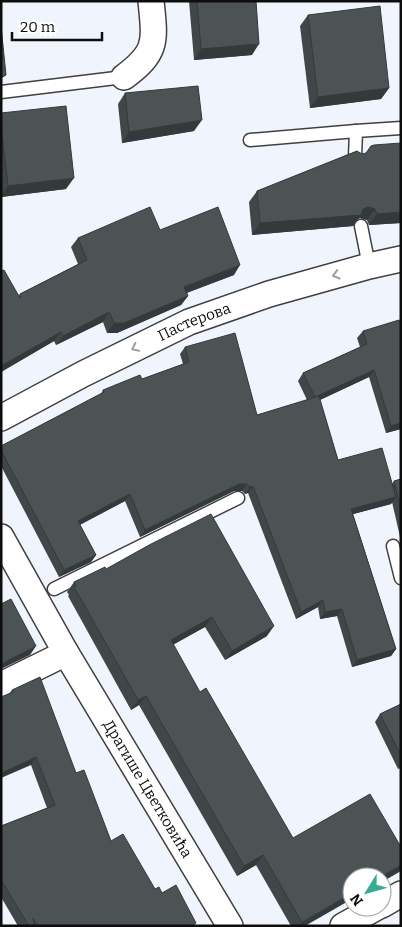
<svg xmlns="http://www.w3.org/2000/svg" width="402" height="927" font-family="Bitter,serif">
<rect width="100%" height="100%" fill="#f0f5fd"/>
<g fill="none" stroke-linecap="round" stroke-linejoin="round">
<g stroke="#404040" stroke-width="15">
<g id="service">
<polyline points="1,92 124,77"/>
<polyline points="250,140 356,131"/>
<polyline points="355,157 356,131 401,128"/>
<polyline points="361,226 369,266"/>
<polyline points="393,546 401,578"/>
<polyline points="54,589 238,498"/>
</g>
</g>
<g stroke="#404040" stroke-width="28">
<g id="minor">
<path d="M124 77C158 52 155 41 151 1"/>
<path id="s1" d="M1 418 83 374 189 322 269 294 369 266 401 259"/>
<polyline points="1,537 66,653"/>
<path id="s2" d="M1 685 66 653 230 926"/>
<polyline points="382,905 401,894"/>
<polyline points="343,926 377,907"/>
</g>
</g>
<use href="#service" stroke="#fff" stroke-width="12"/>
<use href="#minor" stroke="#fff" stroke-width="25"/>
</g>
<g fill="#404749">
<polygon points="189,1 256,1 252,55 194,60"/>
<polygon points="308,15 389,88 381,99 310,108 300,26"/>
<polygon points="125,93 194,131 122,143 118,104"/>
<polygon points="1,113 66,189 1,197"/>
<polygon points="357,151 401,223 369,225 367,220 360,218 358,219 353,226 252,235 249,202 257,191"/>
<polygon points="160,230 234,275 187,293 188,296 181,305 117,333 107,333 103,322 56,345 54,341 1,372 1,271 19,296 20,294 78,264 71,247 78,238"/>
<polygon points="401,326 401,429 386,433 369,377 320,400 338,460 392,484 394,481 401,479 401,541 392,502 391,504 353,514 396,649 391,656 352,667 337,616 320,619 318,607 296,619 248,493 245,494 242,491 234,491 140,537 125,501 80,525 96,555 91,562 59,577 1,466 1,446 101,394 103,390 142,379 183,364 180,354 185,347 257,415 307,400 298,381 303,373 360,347 357,338 363,331"/>
<polygon points="106,569 267,636 225,660 205,627 173,644 305,926 291,926 256,865 237,876 139,705 131,710 68,596 69,595 67,592 74,582"/>
<polygon points="12,690 76,773 111,841 155,889 162,893 195,926 18,926 1,897 1,826 47,808 31,765 9,694"/>
<polygon points="401,704 401,768 398,769 375,722 380,714"/>
</g>
<g fill="#343a3c">
<polygon points="259,44 252,55 194,60 201,49"/>
<polygon points="389,88 381,99 310,108 318,97"/>
<polygon points="202,120 194,131 122,143 129,132"/>
<polygon points="74,178 66,189 1,197 8,186"/>
<polygon points="368,207 375,209 367,220 360,218 358,219 353,226 252,235 260,223 363,209"/>
<polygon points="401,212 401,223 369,225 377,214"/>
<polygon points="240,265 234,275 177,296 184,287"/>
<polygon points="188,296 181,305 117,333 107,333 114,323"/>
<polygon points="109,312 103,322 56,345 63,336"/>
<polygon points="61,332 54,341 1,372 1,366"/>
<polygon points="374,370 369,377 309,405 315,397"/>
<polygon points="401,423 401,429 386,433 391,426"/>
<polygon points="239,484 247,484 242,491 234,491 140,537 145,530"/>
<polygon points="253,486 248,493 245,494 250,487"/>
<polygon points="130,494 125,501 73,528 78,521"/>
<polygon points="396,497 391,504 346,516 351,509"/>
<polygon points="96,555 91,562 59,577 64,570"/>
<polygon points="323,600 318,607 296,619 301,612"/>
<polygon points="342,609 337,616 320,619 325,612"/>
<polygon points="212,617 205,627 164,650 171,640"/>
<polygon points="274,626 267,636 225,660 232,651"/>
<polygon points="36,646 30,655 1,669 1,664"/>
<polygon points="396,649 391,656 352,667 357,660"/>
<polygon points="146,696 139,705 131,710 138,700"/>
<polygon points="36,757 31,765 1,778 1,773"/>
<polygon points="263,855 256,865 237,876 244,866"/>
<polygon points="401,865 401,871 382,882 382,877 380,877"/>
<polygon points="352,893 352,899 305,926 299,926 302,922"/>
</g>
<g fill="#4b5355" stroke="#343a3c">
<polygon points="197,1 256,1 259,44 201,49"/>
<polygon points="380,6 389,88 318,97 308,15"/>
<polygon points="1,26 6,75 1,78"/>
<polygon points="198,86 202,120 129,132 125,93"/>
<polygon points="66,106 74,178 8,186 1,126 1,113"/>
<polygon points="401,143 401,212 377,214 375,209 368,207 363,209 361,215 260,223 257,191 357,151 362,154 366,153 371,146 374,145"/>
<polygon points="150,207 160,230 218,207 240,265 184,287 188,296 124,323 114,323 109,312 63,336 61,332 1,366 1,271 4,270 20,298 20,294 87,260 78,238"/>
<polygon points="399,320 401,326 401,423 391,426 374,370 315,397 303,373 367,344 363,331"/>
<polygon points="235,333 257,415 319,396 338,460 382,448 396,497 351,509 396,649 357,660 342,609 325,612 323,600 301,612 253,486 250,487 247,484 239,484 145,530 130,494 78,521 96,555 64,570 1,450 1,446 104,392 103,390 140,375 142,379 189,362 185,347"/>
<polygon points="401,479 401,510 394,481"/>
<polygon points="211,514 274,626 232,651 212,617 171,640 200,692 206,688 293,838 370,794 401,847 401,865 380,877 352,877 352,893 302,922 263,855 244,866 146,696 138,700 74,587 76,586 74,582 105,567 106,569 151,544"/>
<polygon points="11,599 36,646 1,664 1,604"/>
<polygon points="40,677 76,773 84,770 111,841 123,834 155,889 159,887 162,893 176,885 196,923 192,926 38,926 33,918 34,926 29,926 1,880 1,826 55,805 36,757 1,773 1,697 13,692 12,690"/>
<polygon points="401,704 401,755 380,714"/>
</g>
<defs><path id="oneway-chevron" d="M-2-3.5L2.5 0L-2 3.5" fill="none" stroke-width="1.6" stroke-linecap="round" stroke-linejoin="round" transform="scale(1.25)"/></defs>
<g stroke="#9e9e9e">
<use href="#oneway-chevron" transform="translate(336 275) rotate(164)"/>
<use href="#oneway-chevron" transform="translate(135 348) rotate(154)"/>
</g>
<g text-anchor="middle" dominant-baseline="central" stroke-width="5" stroke-linejoin="round" paint-order="stroke">
<g font-size="15" fill="#0d0d0d" stroke="#fff">
<text stroke="none"><textPath href="#s1" startOffset="216">Пастерова</textPath></text>
<text stroke="none"><textPath href="#s2" startOffset="231">Драгише Цветковића</textPath></text>
</g>
</g>
<rect width="402" height="927" fill="none" stroke="#0d0d0d" stroke-width="5"/>
<g transform="translate(367 892) rotate(233)"><circle r="24" fill="#ffffff" stroke="#9e9e9e"/>
<path d="M0-4L9 19L0 12L-9 19Z" fill="#37ac93"/>
<text y="-8" font-size="14" font-weight="bold" text-anchor="middle" fill="#0d0d0d">N</text>
</g>
<path d="M12 32v8h90v-8" fill="none" stroke="#0d0d0d" stroke-width="2.5"/>
<text x="20" y="32" font-size="15" fill="#0d0d0d" stroke="#ffffff" stroke-width="4" paint-order="stroke">20 m</text>
</svg>
